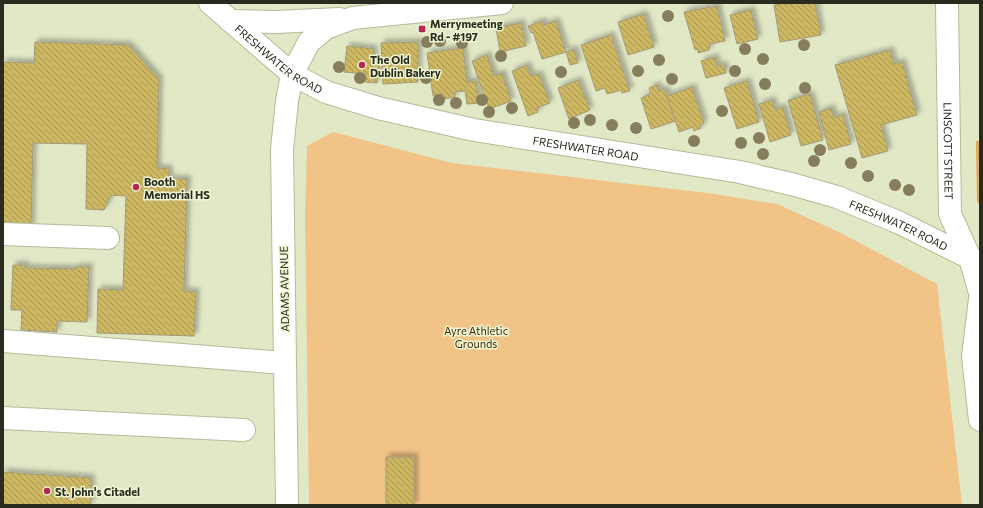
<svg xmlns="http://www.w3.org/2000/svg" width="983" height="508" font-family="Commissioner,sans-serif">
<defs>
<pattern id="forest-firs" width="22" height="20" patternUnits="userSpaceOnUse"><rect width="22" height="20" fill="#dca75f"/><path d="M5 1l3.5 6h-7zM16 11l3.5 6h-7z" fill="#b2884e"/></pattern>
<pattern id="building-back-hatch" width="6" height="6" patternUnits="userSpaceOnUse"><rect width="6" height="6" fill="#cdb762"/><path d="M-1 5l2 2M0 0l6 6M5-1l2 2" fill="none" stroke="#a69550"/></pattern>
<filter id="shadow"><feDropShadow dx="3.5" dy="-3.5" stdDeviation="2" flood-color="#0004"/></filter>
</defs>
<rect width="100%" height="100%" fill="#e1e8c6"/>
<polygon fill="url(#forest-firs)" points="976,141 980,141 980,206 977,201"/>
<polygon fill="#f1c386" points="333,132 452,163 707,193 777,204 839,232 937,284 962,505 309,505 305,216 307,146"/>
<g fill="url(#building-back-hatch)" stroke="#a39a7a" filter="url(#shadow)">
<polygon points="785,3 815,3 821,35 780,42 774,5"/>
<polygon points="717,6 725,41 710,44 709,50 698,53 698,49 695,50 684,12"/>
<polygon points="751,10 758,39 737,44 730,15"/>
<polygon points="644,14 654,47 628,55 618,22"/>
<polygon points="542,21 544,25 556,21 566,52 542,59 533,32 531,33 528,26"/>
<polygon points="521,23 526,46 500,52 496,28"/>
<polygon points="611,35 630,91 622,93 621,90 607,94 605,88 596,91 581,45"/>
<polygon points="35,42 128,45 159,79 157,168 169,169 169,179 187,179 184,291 196,292 194,336 97,333 98,289 123,290 126,196 111,195 104,210 86,209 87,144 33,143 31,228 3,227 3,62 34,63"/>
<polygon points="418,42 418,82 383,84 381,43"/>
<polygon points="347,46 374,49 373,58 380,59 377,83 365,82 365,74 344,72"/>
<polygon points="463,48 467,82 476,81 479,103 467,104 465,91 455,92 455,97 444,99 444,94 433,96 427,53"/>
<polygon points="574,49 578,63 570,65 566,52"/>
<polygon points="890,50 894,64 902,62 917,115 881,125 888,151 862,158 835,65"/>
<polygon points="487,55 494,76 502,73 511,101 489,109 472,61"/>
<polygon points="715,57 717,66 724,65 726,73 706,78 701,61"/>
<polygon points="527,65 531,76 539,74 550,103 537,108 538,112 528,116 512,71"/>
<polygon points="578,80 590,110 569,119 558,88"/>
<polygon points="747,81 759,122 737,129 724,88"/>
<polygon points="657,85 659,91 665,89 676,121 651,129 641,98 651,94 649,88"/>
<polygon points="692,87 704,123 700,125 701,128 694,131 693,127 679,132 667,96"/>
<polygon points="810,94 823,140 801,146 788,100"/>
<polygon points="772,100 775,110 783,107 791,135 770,142 759,104"/>
<polygon points="831,108 834,117 843,115 851,144 829,150 819,112"/>
<polygon points="13,265 25,265 25,268 76,269 76,267 89,267 87,322 57,321 57,332 21,330 22,310 11,310"/>
<rect x="386" y="457" width="28" height="48"/>
<polygon points="3,472 91,478 91,505 3,505"/>
</g>
<g fill="none" stroke-linecap="round" stroke-linejoin="round">
<g stroke="#b4bb99" stroke-width="24">
<g id="minor">
<path id="s1" d="M947 3 950 214 970 258 980 293"/>
<polyline points="230,21 276,22 340,19"/>
<polyline points="3,234 108,238"/>
<polyline points="980,299 973,356 980,420"/>
<polyline points="3,341 284,363"/>
<polyline points="3,418 244,430"/>
<polyline points="287,505 282,149 287,101 292,74 309,42 326,28 353,18 502,3"/>
</g>
</g>
<g stroke="#b4bb99" stroke-width="24">
<g id="major">
<path id="s2" d="M210 3 292 74 326 92 378 108 474 130 740 172 795 185 837 197 900 223 980 263"/>
</g>
</g>
<use href="#minor" stroke="#fff" stroke-width="22"/>
<use href="#major" stroke="#fff" stroke-width="22"/>
</g>
<g fill="#867d5c">
<circle cx="668" cy="16" r="6"/>
<circle cx="440" cy="41" r="6"/>
<circle cx="427" cy="42" r="6"/>
<circle cx="462" cy="43" r="6"/>
<circle cx="804" cy="45" r="6"/>
<circle cx="745" cy="49" r="6"/>
<circle cx="501" cy="56" r="6"/>
<circle cx="763" cy="59" r="6"/>
<circle cx="659" cy="60" r="6"/>
<circle cx="339" cy="67" r="6"/>
<circle cx="638" cy="71" r="6"/>
<circle cx="735" cy="71" r="6"/>
<circle cx="561" cy="72" r="6"/>
<circle cx="360" cy="78" r="6"/>
<circle cx="426" cy="78" r="6"/>
<circle cx="672" cy="79" r="6"/>
<circle cx="765" cy="84" r="6"/>
<circle cx="805" cy="88" r="6"/>
<circle cx="439" cy="100" r="6"/>
<circle cx="482" cy="100" r="6"/>
<circle cx="456" cy="103" r="6"/>
<circle cx="512" cy="108" r="6"/>
<circle cx="722" cy="111" r="6"/>
<circle cx="489" cy="112" r="6"/>
<circle cx="590" cy="120" r="6"/>
<circle cx="574" cy="123" r="6"/>
<circle cx="612" cy="125" r="6"/>
<circle cx="636" cy="128" r="6"/>
<circle cx="759" cy="138" r="6"/>
<circle cx="694" cy="141" r="6"/>
<circle cx="741" cy="143" r="6"/>
<circle cx="820" cy="150" r="6"/>
<circle cx="763" cy="154" r="6"/>
<circle cx="814" cy="161" r="6"/>
<circle cx="851" cy="163" r="6"/>
<circle cx="868" cy="176" r="6"/>
<circle cx="895" cy="185" r="6"/>
<circle cx="909" cy="190" r="6"/>
</g>
<g fill="#b62652" stroke="#eef6d3" stroke-width="1.5">
<rect x="418" y="25" width="8" height="8" rx="2"/>
<circle cx="362" cy="65" r="4"/>
<circle cx="136" cy="187" r="4"/>
<circle cx="47" cy="491" r="4"/>
</g>
<g text-anchor="middle" dominant-baseline="central" stroke-width="3" stroke-linejoin="round" paint-order="stroke">
<g font-size="11" font-weight="bold" fill="#282b1e" stroke="#eef6d3" text-anchor="start">
<text x="430" y="23">Merrymeeting<tspan x="430" dy="13">Rd - #197</tspan></text>
<text x="370" y="59">The Old<tspan x="370" dy="13">Dublin Bakery</tspan></text>
<text x="144" y="181">Booth<tspan x="144" dy="13">Memorial HS</tspan></text>
<text x="55" y="491">St. John's Citadel</text>
</g>
<g font-size="11" fill="#282b1e" stroke="#eef6d3">
<text stroke="none"><textPath href="#s2" startOffset="89">FRESHWATER ROAD</textPath></text>
<text stroke="none"><textPath href="#s2" startOffset="413">FRESHWATER ROAD</textPath></text>
<text stroke="none"><textPath href="#s1" startOffset="148">LINSCOTT STREET</textPath></text>
<text stroke="none"><textPath href="#s2" startOffset="737">FRESHWATER ROAD</textPath></text>
<text transform="translate(284 289) rotate(-91)">ADAMS AVENUE</text>
</g>
<g font-size="11" fill="#3c2606" stroke="#eef6d3">
<text x="476" y="330">Ayre Athletic<tspan x="476" dy="13">Grounds</tspan></text>
</g>
</g>
<rect width="983" height="508" fill="none" stroke="#282b1e" stroke-width="8"/>
</svg>
